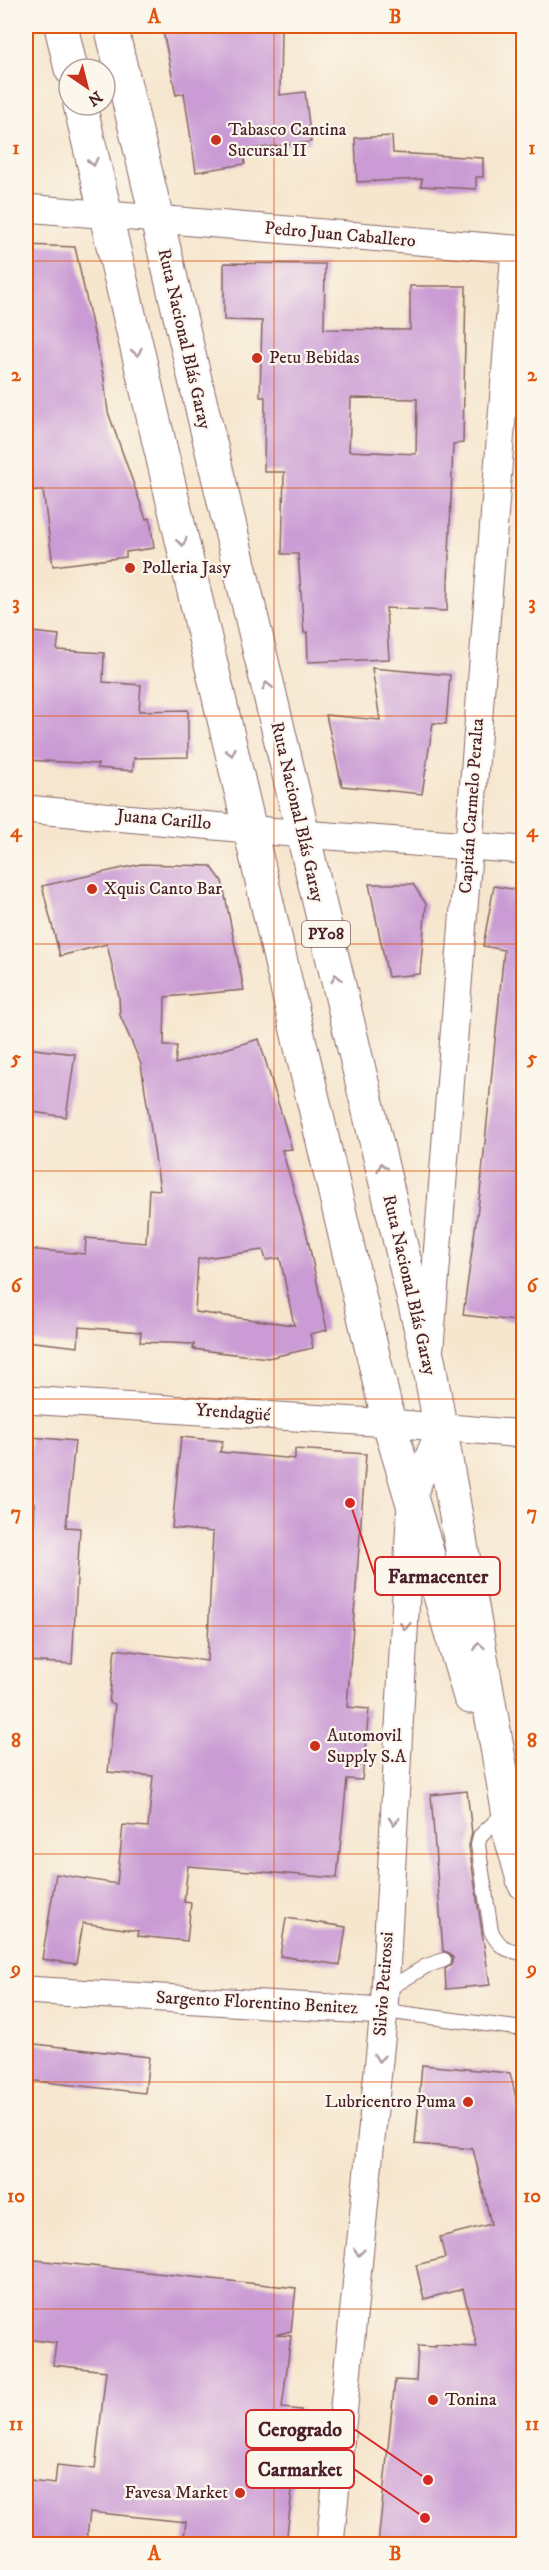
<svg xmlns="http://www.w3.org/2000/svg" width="549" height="2570" font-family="'IM FELL DW Pica',serif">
<rect width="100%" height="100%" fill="#fbf7ec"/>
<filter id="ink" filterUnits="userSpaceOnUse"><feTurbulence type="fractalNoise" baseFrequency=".0167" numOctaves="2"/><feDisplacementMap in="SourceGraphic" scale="12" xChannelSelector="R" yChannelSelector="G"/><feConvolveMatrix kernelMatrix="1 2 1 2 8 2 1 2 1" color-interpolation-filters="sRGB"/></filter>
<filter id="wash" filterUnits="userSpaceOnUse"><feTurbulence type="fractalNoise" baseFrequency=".008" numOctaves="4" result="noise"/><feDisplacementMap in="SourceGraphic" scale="24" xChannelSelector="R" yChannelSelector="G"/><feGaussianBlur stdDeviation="1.35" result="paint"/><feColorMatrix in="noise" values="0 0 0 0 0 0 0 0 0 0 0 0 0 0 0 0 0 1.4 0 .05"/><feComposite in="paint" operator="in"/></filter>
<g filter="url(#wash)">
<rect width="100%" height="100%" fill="#f6e6ce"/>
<g id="blocks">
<g fill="#ca9bd4" fill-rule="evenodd">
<polygon points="162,26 281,26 280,95 305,92 311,142 243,150 245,164 196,172 184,93 176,95"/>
<polygon points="392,136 393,153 483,158 483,177 476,177 476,189 421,186 422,179 357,182 355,138"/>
<polygon points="26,245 75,247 104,379 108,412 146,519 150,518 154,548 126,552 126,557 53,566 43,490 26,491"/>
<path d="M224 263 325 264 324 329 410 330V286H466L463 443 453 444 447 611 386 608 389 659 308 662 307 632 304 633 298 554H282L284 472H264L265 397H260L262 321 224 320ZM351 398 417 399 416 454 349 451Z"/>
<polygon points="32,632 59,635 57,650 104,653 103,682 141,685 139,711 188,710 188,757 134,758 133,771 97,768 98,764 26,760 26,691"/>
<polygon points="372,668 450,675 446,724 433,723 422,794 342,786 326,715 380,720"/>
<path d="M141 864 211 866 222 881 244 990 165 997 164 1046H177L175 1064 259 1039 292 1149 282 1150 307 1235 327 1330 310 1334 313 1348 268 1358 193 1349 194 1344 140 1342 141 1332 79 1327 78 1347 26 1341V1249L85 1254 86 1238 146 1243 149 1189 160 1190 141 1064 120 1015 119 997 107 944 60 956 42 886ZM263 1250 266 1260 280 1258 294 1325 195 1312 198 1259Z"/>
<polygon points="369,884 413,884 426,904 420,974 388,977"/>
<polygon points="494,886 524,891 524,1322 463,1315 480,1193 504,950 483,946"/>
<polygon points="26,1048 75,1054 66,1117 26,1111"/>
<polygon points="31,1437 75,1441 66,1527 80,1528 72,1664 26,1661 35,1503 26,1502"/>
<polygon points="181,1437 223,1441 220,1452 295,1459 295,1449 366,1454 347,1707 369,1709 362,1780 347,1779 337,1878 188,1866 184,1902 191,1903 187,1941 138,1936 138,1931 83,1923 76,1964 42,1959 56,1874 117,1884 123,1825 148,1827 153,1776 108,1772 115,1704 109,1703 115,1649 207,1661 213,1532 172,1528"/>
<polygon points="467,1791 472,1833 469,1846 490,1985 446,1989 445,1969 451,1965 453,1958 449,1953 443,1951 431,1795"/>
<polygon points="286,1918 346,1927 340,1965 280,1956"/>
<polygon points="26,2043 149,2057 145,2093 26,2080"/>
<polygon points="422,2065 510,2073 524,2131 524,2544 378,2544 395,2380 416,2381 418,2346 436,2347 435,2345 477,2347 463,2289 424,2299 416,2265 445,2258 440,2237 491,2224 473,2149 415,2144"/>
<polygon points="26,2259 296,2288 291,2331 276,2335 291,2336 282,2408 301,2410 286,2544 183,2544 186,2522 90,2512 86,2544 26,2540 26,2501 28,2501 30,2481 55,2484 57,2465 95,2469 106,2371 53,2365 56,2343 26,2339"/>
</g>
</g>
</g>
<g filter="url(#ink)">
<use href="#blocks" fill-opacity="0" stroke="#866564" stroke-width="1.5"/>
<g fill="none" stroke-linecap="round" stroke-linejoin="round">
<g stroke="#866564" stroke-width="16">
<g id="lane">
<path d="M504 1813 480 1836 478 1845 491 1931C499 1947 506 1951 524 1953"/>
<polyline points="385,1991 426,1966 444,1960"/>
<polyline points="384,2011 524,2029"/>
</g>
</g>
<g stroke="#866564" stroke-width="29">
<g id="street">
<polyline points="26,208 524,250"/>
<polyline points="26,809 302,834 524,850"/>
<polyline points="430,1346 515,249"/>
<polyline points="26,1400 389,1423 524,1434"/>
<polyline points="26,1990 384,2011"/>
<polyline points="330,2544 384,2011 411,1500 441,1427"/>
</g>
</g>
<g stroke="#866564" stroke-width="35">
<g id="highway">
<polyline points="61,26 71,69"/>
<polyline points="111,26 429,1364 515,1849"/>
<polyline points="80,105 389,1423 470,1697"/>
<polyline points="508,1827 524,1883"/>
</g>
</g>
<use href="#lane" stroke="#fff" stroke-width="14"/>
<use href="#street" stroke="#fff" stroke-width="27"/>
<use href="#highway" stroke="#fff" stroke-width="33"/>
</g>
<defs><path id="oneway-chevron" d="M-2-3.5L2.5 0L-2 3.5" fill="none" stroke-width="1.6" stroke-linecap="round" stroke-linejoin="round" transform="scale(1.5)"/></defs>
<g stroke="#ae9aa0">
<use href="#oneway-chevron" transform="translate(93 162) rotate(77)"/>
<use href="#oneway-chevron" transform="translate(137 352) rotate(77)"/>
<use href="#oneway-chevron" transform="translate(182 542) rotate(77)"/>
<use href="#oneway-chevron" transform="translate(267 686) rotate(-103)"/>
<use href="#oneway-chevron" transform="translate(231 752) rotate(77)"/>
<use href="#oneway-chevron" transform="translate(336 978) rotate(-103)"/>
<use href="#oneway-chevron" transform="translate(382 1167) rotate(-103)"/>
<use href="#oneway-chevron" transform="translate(405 1626) rotate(93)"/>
<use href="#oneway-chevron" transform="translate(479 1646) rotate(-100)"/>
<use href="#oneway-chevron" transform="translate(394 1821) rotate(93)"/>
<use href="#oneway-chevron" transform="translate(379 2058) rotate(96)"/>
<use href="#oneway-chevron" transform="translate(359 2252) rotate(96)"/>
</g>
</g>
<path fill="none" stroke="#e0560e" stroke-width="1.5" stroke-opacity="0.55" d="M274 26V2544M26 261H524M26 488H524M26 716H524M26 944H524M26 1171H524M26 1399H524M26 1626H524M26 1854H524M26 2082H524M26 2309H524"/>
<g fill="#c8321e" stroke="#fbf7ec" stroke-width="2">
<circle cx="216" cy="140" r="6"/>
<circle cx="257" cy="358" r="6"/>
<circle cx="130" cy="568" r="6"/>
<circle cx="92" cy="889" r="6"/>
<circle cx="315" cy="1746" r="6"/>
<circle cx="468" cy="2102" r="6"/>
<circle cx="433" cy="2400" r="6"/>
<circle cx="240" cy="2493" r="6"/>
</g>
<g text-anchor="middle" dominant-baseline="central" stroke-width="4.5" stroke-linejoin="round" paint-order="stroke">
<rect fill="#fbf7ec" stroke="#7f6065" stroke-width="1.5" x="302" y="921" width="48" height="26" rx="4.5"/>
<g font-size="16" font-weight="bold" fill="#4a1f2b">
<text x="326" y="934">PY08</text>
</g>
<g font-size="18" fill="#4a1f2b" stroke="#fbf7ec" text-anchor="start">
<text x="228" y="130">Tabasco Cantina<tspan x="228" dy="21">Sucursal II</tspan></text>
<text x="269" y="358">Petu Bebidas</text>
<text x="142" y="568">Polleria Jasy</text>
<text x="104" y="889">Xquis Canto Bar</text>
<text x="327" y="1736">Automovil<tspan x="327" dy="21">Supply S.A</tspan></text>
<text x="456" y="2102" text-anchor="end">Lubricentro Puma</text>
<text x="445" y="2400">Tonina</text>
<text x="228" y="2493" text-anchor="end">Favesa Market</text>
</g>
<g font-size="18" fill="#4a1f2b" stroke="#fbf7ec">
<text transform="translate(340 235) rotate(5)">Pedro Juan Caballero</text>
<text transform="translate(184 339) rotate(77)">Ruta Nacional Blás Garay</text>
<text transform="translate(472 806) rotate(-86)">Capitán Carmelo Peralta</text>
<text transform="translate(297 812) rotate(77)">Ruta Nacional Blás Garay</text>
<text transform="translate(164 820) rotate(5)">Juana Carillo</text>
<text transform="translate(409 1285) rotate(77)">Ruta Nacional Blás Garay</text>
<text transform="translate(233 1413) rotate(4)">Yrendagüé</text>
<text transform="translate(384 1984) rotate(-86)">Silvio Petirossi</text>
<text transform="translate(257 2003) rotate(3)">Sargento Florentino Benitez</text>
</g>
</g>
<path fill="none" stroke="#d62828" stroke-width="2" d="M350 1503L375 1576M428 2480L354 2429M425 2518L354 2469"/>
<g fill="#d62828" stroke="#fbf7ec" stroke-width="2">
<circle cx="350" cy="1503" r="6"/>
<circle cx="428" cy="2480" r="6"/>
<circle cx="425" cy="2518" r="6"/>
</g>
<g fill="#fbf7ec" stroke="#d62828" stroke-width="2">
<rect x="375" y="1557" width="125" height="38" rx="6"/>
<rect x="246" y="2410" width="108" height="38" rx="6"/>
<rect x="246" y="2450" width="108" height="38" rx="6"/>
</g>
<g font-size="20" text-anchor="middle" font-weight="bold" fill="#4a1f2b">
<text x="438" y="1583">Farmacenter</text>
<text x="300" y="2436">Cerogrado</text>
<text x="300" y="2476">Carmarket</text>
</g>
<rect width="549" height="2570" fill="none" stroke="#fbf7ec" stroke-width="66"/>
<g transform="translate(87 87) rotate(145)"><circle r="28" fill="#fbf7ec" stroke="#b4a19f" stroke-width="1.5"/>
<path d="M0-4.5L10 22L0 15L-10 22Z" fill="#c8321e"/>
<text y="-9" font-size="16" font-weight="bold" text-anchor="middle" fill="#4a1f2b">N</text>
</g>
<rect x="33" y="33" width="483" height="2504" fill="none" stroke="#e0560e" stroke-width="2"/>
<g font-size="20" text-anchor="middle" font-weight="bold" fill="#e0560e">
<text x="154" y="23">A</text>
<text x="395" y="23">B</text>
<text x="16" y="154">1</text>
<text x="532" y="154">1</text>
<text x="16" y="381">2</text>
<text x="532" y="381">2</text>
<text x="16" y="609">3</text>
<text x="532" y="609">3</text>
<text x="16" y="837">4</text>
<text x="532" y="837">4</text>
<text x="16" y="1064">5</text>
<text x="532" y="1064">5</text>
<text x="16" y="1292">6</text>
<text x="532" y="1292">6</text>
<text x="16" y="1519">7</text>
<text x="532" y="1519">7</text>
<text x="16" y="1747">8</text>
<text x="532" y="1747">8</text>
<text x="16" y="1975">9</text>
<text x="532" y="1975">9</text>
<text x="16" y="2202">10</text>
<text x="532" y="2202">10</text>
<text x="16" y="2430">11</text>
<text x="532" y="2430">11</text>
<text x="154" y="2560">A</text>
<text x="395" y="2560">B</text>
</g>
</svg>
